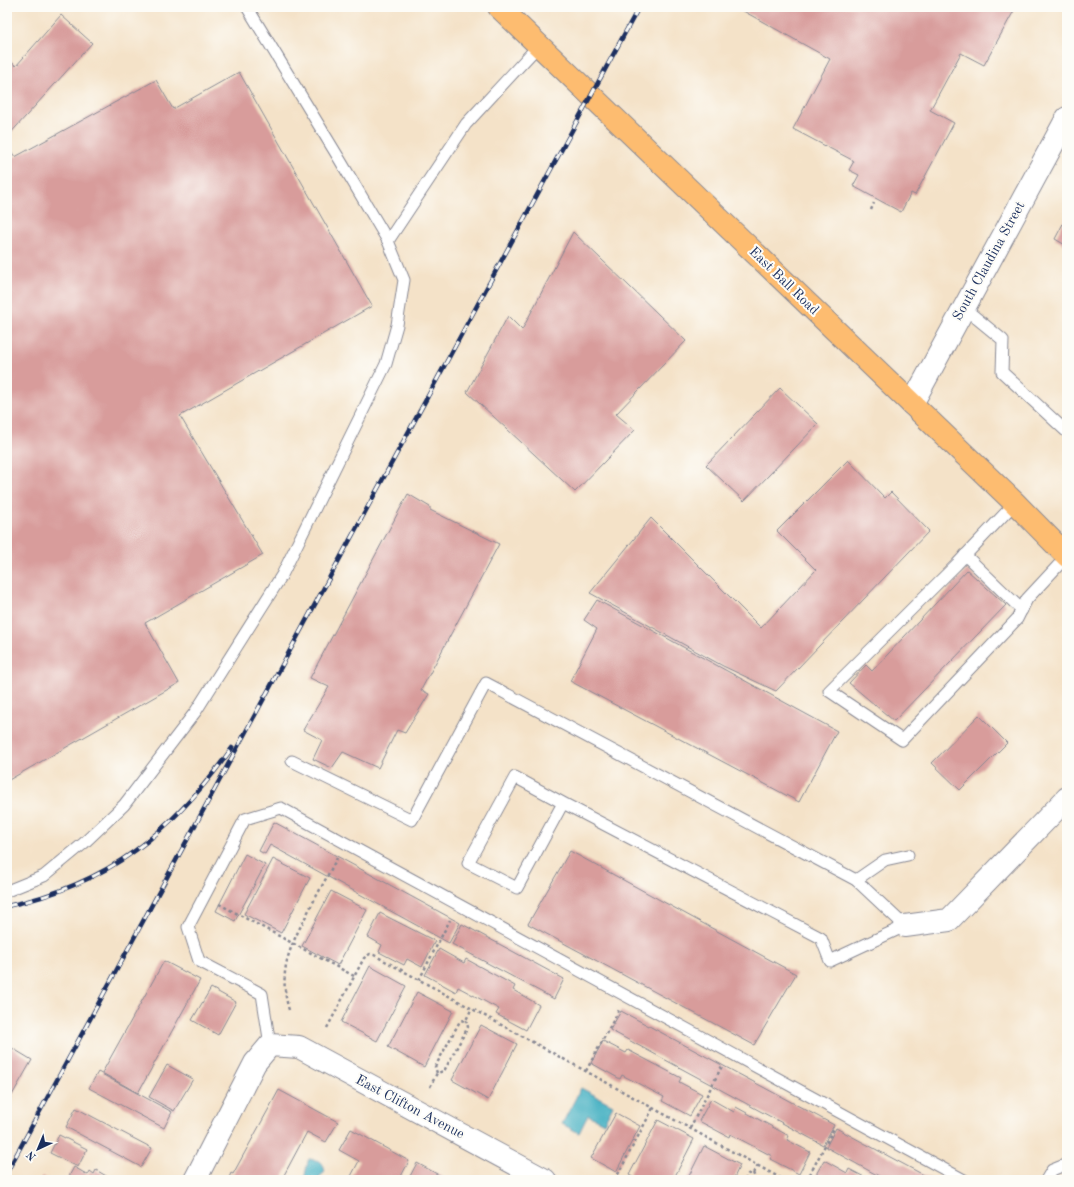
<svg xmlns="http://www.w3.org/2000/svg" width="1074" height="1187" font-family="'Old Standard TT',serif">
<rect width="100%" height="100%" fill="#fdfcf7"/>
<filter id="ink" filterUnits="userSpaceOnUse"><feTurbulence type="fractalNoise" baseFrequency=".025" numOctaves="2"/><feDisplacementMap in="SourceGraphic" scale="8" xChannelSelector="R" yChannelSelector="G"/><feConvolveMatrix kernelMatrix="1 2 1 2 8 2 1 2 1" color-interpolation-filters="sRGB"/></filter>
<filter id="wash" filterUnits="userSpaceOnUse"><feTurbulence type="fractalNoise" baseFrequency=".012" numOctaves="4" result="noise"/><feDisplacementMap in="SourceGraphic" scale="16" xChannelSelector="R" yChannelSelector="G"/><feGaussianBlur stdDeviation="0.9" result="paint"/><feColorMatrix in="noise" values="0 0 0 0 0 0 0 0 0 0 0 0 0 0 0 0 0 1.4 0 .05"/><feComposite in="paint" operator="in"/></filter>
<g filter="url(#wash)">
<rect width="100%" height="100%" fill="#f4e2c8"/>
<g fill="#44b0c2" stroke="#307090">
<polygon points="581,1088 613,1105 604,1123 588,1115 579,1133 562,1124"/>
<path d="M309 1159C322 1161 322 1160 325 1172L319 1177V1180H304L308 1161Z"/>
</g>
<g id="blocks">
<g fill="#d89c9b">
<polygon points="736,7 1016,7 984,65 961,53 930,110 954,123 915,195 911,193 901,212 853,186 859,175 849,170 854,161 793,129 830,59"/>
<polygon points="61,15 92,43 7,137 7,58 16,66"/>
<polygon points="239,72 372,306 180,416 263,555 145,623 179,683 7,781 7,145 15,157 156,80 173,109"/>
<polygon points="1067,216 1067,246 1055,239"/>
<polygon points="573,232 686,341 616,414 635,430 575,492 467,392 508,316 522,330"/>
<polygon points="780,388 818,424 744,501 706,465"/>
<polygon points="848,460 885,498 891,492 929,531 776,691 723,666 590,593 651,518 761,628 816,570 777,531"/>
<polygon points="408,494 430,507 430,510 499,544 421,690 429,694 405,733 397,730 378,768 343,752 332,768 313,759 322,740 303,730 329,687 310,678"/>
<polygon points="967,570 1006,605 894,721 849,683 866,665 872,671"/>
<polygon points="597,600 837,731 799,802 570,681 597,629 584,620"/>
<polygon points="979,715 1007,743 960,790 932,763"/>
<polygon points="274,822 460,923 449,943 270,845 265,854 259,851"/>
<polygon points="570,851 796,974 754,1045 528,924"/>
<polygon points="245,854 265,865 235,921 216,911"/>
<polygon points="273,859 310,878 281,933 244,914"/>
<polygon points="331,891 367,910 338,965 302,946"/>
<polygon points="380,913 435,941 422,967 407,959 404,965 379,952 382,945 368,937"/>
<polygon points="462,924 564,979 554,999 452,944"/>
<polygon points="439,949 464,963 466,959 515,986 513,990 539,1005 526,1030 496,1014 499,1009 458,987 456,992 425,975"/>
<polygon points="164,961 200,980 138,1093 102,1073"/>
<polygon points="370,966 406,986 377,1041 341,1022"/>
<polygon points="211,988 236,1002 218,1035 192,1020"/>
<polygon points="417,992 453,1011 424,1067 388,1047"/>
<polygon points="621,1011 834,1125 823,1145 610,1030"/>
<polygon points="481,1025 517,1044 488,1100 452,1080"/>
<polygon points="603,1041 626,1053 628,1050 681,1078 679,1082 702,1094 690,1116 662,1101 664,1097 622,1075 620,1079 591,1063"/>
<polygon points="7,1045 32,1060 7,1104"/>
<polygon points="167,1065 193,1079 174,1111 149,1097"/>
<polygon points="98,1072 172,1112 164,1128 89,1088"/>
<polygon points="279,1090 338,1122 326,1142 307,1132 283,1177 289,1180 228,1180 231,1173 233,1174"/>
<polygon points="711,1099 734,1112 736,1107 789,1136 787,1140 810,1152 799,1174 770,1159 772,1156 730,1134 729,1137 699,1121"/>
<polygon points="76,1108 152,1148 141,1167 66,1127"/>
<polygon points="616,1113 640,1126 616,1172 591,1158"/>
<polygon points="658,1120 694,1139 673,1180 638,1180 629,1175"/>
<polygon points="836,1128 933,1180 886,1180 826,1147"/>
<polygon points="351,1129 409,1161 399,1180 349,1180 359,1161 339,1150"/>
<polygon points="59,1135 87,1149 78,1167 50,1153"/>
<polygon points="704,1146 740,1165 733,1180 687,1180"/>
<polygon points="824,1160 847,1173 849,1169 870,1180 813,1180"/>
<polygon points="417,1163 448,1180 408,1180"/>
<polygon points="74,1167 88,1175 90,1171 94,1174 96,1170 113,1180 67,1180"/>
<polygon points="42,1176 49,1180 40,1180"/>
</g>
</g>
</g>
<g filter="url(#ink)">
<use href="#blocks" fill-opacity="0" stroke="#888893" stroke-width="1"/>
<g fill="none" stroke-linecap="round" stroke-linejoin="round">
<g stroke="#888893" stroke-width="13">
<g id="service">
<polyline points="247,7 337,155 388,241 466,124 539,45"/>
<polyline points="964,308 1003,340 1002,372 1067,432"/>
<polyline points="1015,503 957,564 829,691 902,740 1017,619 1027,599 1067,556"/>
<polyline points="965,555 1022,610"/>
<polyline points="292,761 412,820 486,683 856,880 905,926 830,961 821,938 563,803 517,888 468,863 515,777 563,803"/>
<polyline points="856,880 885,860 908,855"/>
<polyline points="7,891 44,876 84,843 124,805 196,711 282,575 386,364 397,325 404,280 388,241"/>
<polyline points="270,1045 262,994 199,961 188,927 245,819 281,808 964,1180"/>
<polyline points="1046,1180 1052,1170 1067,1164"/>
</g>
</g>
<g stroke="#888893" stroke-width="24">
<g id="minor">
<polyline points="912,404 1067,118"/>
<polyline points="905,926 949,920 1067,798"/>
<polyline points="195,1180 255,1063 270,1045 299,1047 545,1180"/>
</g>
</g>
<g stroke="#888893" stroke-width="24">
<polyline id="primary" points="499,7 1015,503 1067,556"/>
</g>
<g stroke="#888893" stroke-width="2.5" stroke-dasharray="3 3" stroke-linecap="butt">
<polyline points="871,210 874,203"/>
<polyline points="219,904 354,976"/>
<polyline points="419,980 450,920"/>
<path d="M289 1010C277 969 291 945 309 910 318 893 328 875 337 858"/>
<polyline points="327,1028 364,958 370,954 374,955 784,1180"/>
<polyline points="586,1071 619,1010"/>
<polyline points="437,1073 435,1067 460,1021 466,1020 472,1008"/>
<polyline points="430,1087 437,1073 444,1071 468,1027 466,1020"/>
<polyline points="690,1128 722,1066"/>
<polyline points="753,1173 756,1180"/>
<polyline points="615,1180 653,1108"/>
<polyline points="745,1180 748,1174 753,1173 758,1165"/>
<polyline points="807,1180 834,1128"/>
</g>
<use href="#service" stroke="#fff" stroke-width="11"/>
<use href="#minor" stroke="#fff" stroke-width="22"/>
<use href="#primary" stroke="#fdbc70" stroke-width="22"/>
<g stroke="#1b2f5e" stroke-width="4.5">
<g id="rail">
<path d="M7 906C110 884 172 832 232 748"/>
<polyline points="7,1172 639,7"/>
</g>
</g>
<use href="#rail" stroke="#fdfcf7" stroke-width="3" stroke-dasharray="9" stroke-linecap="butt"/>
</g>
</g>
<g text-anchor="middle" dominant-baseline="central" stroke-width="4" stroke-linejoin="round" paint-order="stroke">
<g font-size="14" fill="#1b2f5e" stroke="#fdfcf7">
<text transform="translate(989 261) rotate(-61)">South Claudina Street</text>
<text transform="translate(784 281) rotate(44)">East Ball Road</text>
<text transform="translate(410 1107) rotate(28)">East Clifton Avenue</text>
</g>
</g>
<rect width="1074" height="1187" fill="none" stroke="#fdfcf7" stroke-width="24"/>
<g transform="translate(38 1149) rotate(224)" stroke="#fdfcf7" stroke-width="3" paint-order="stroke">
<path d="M0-3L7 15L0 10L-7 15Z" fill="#1b2f5e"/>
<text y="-6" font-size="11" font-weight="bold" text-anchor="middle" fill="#1b2f5e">N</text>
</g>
</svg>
